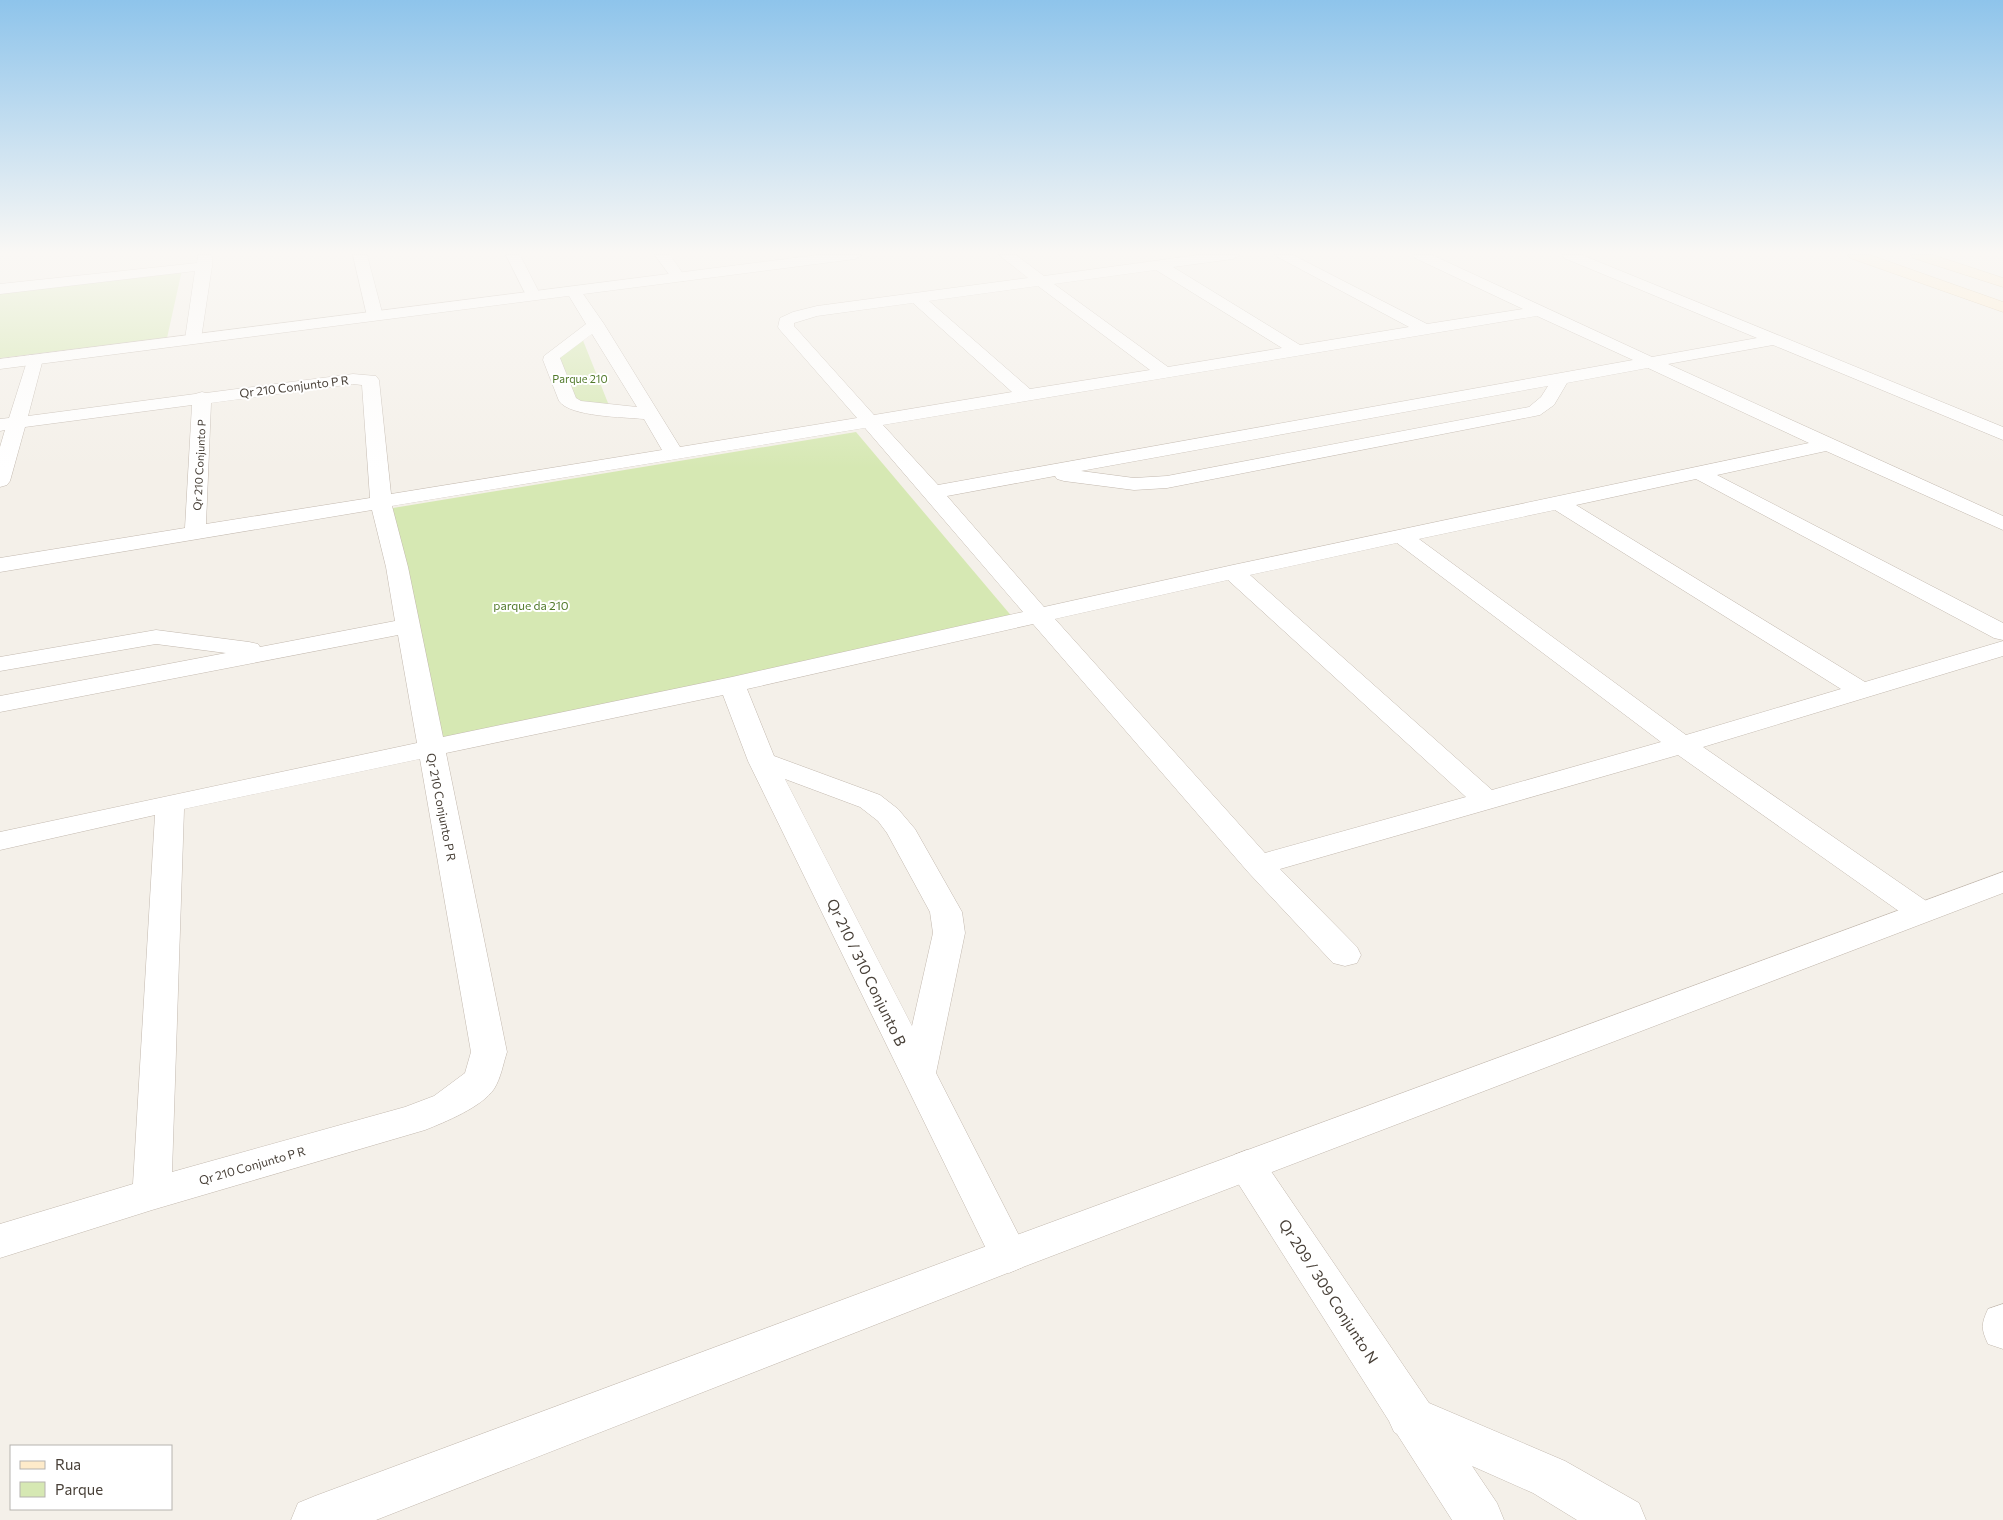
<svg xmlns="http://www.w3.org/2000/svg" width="2003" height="1520" font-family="Commissioner,sans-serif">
<rect width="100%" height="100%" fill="#f4f0e9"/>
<g fill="#d6e8b3">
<polygon points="182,270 167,338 0,358 0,290"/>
<polygon points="582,338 610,408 572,403 555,358"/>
<polygon points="856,432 1014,619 433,746 387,509"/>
</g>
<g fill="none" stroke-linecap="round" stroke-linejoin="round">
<g stroke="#c3b9af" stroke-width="1">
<g id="minor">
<polygon points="198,255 212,255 212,266 201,339 199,342 187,342 185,339 195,271 0,294 0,284 197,263"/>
<polygon points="353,255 367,255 383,316 381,319 369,319 367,316"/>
<polygon points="506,255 520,255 541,296 538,299 528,299"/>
<polygon points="655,255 670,255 686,278 684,281 674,281"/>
<path d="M999 255H1016L1044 276 1198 255H1240L1233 259 1173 267 1300 345 1409 327 1274 255H1293L1427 324 1523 309 1415 258 1413 255H1432L1652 357 1757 338 1564 258 1562 255H1582L2003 427V440L1773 345 1668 364 2003 516V530L1826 451 1717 475 2003 623V640L1994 638 1696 479 1576 505 1865 682 2003 641V656L1703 747 1932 905 1937 912 1932 919 1921 923 1910 919 1678 755 1280 869 1357 947 1361 955 1357 963 1345 966 1333 963 1248 872 1033 624 747 689 774 756 880 795 898 809 915 829 962 912 965 933 936 1073 1029 1255 1023 1267 1009 1273 995 1267 748 761 723 695 446 753 507 1052C503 1064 501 1078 494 1089 482 1107 445 1122 425 1130L152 1210 0 1258V1224L133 1184 155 815 0 850V832L417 743 398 635 0 712V696L226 653 156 644 0 671V657L156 630 249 642 258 644 260 647 395 621 386 567 372 510 0 572V558L185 528 192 405 25 427 10 481 7 485 0 487V447L5 430 0 431V419L9 418 29 355H41L43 359 28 416 195 394 202 392 206 393 353 374 376 376 379 380 391 494 662 450 644 419C624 417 570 417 559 401L543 360 544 356 586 324 566 291 569 288H579L604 324 680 447 857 418 780 330 778 327 780 318 793 312 817 306 1028 278ZM1156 270 1282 348 1168 367 1054 284ZM1038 286 1150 370 1030 389 929 301ZM913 303 1012 392 874 415 794 326V323L817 316ZM1537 316 1633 360 938 485 883 425ZM592 334 637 407 581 401 576 398 560 358ZM1648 368 1809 443 1233 565 1044 607 947 496 1055 476 1057 479 1064 481 1134 490 1167 488 1540 415 1554 405 1567 383ZM353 384 362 385 370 498 206 524 211 403ZM1548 386 1541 397 1529 407 1167 476 1134 478 1081 471ZM865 428 1023 612 732 677 443 737 408 567 392 506ZM1555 510 1841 689 1686 735 1419 539ZM1397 543 1661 742 1492 790 1250 575ZM1228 580 1466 797 1265 853 1055 619ZM420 759 471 1052 465 1073 434 1096 405 1107 172 1172 184 809ZM785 779 860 807 878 821 887 833 930 912 933 933 912 1026Z"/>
<polygon points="1247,1150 1260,1155 1429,1403 1565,1461 1639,1503 1646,1520 1577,1520 1533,1493 1472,1466 1497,1503 1504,1520 1452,1520 1397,1434 1394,1432 1389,1421 1234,1177 1228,1166 1234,1155"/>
<path d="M2003 1304V1349L1988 1344C1981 1329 1981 1324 1988 1309Z"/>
</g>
</g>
<g stroke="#c3b9af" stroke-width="1">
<g id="tertiary">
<polygon points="818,255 862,255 855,259 0,369 0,359"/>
<polygon points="2003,872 2003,893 1023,1267 376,1520 291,1520 298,1503 315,1496 995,1243"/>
</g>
</g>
<g stroke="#d4bd9a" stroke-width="1">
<g id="secondary">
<polygon points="1848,255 1870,255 2003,302 2003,312 1850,258"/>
<polygon points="1911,255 1933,255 2003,278 2003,287 1913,258"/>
</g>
</g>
<use href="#minor" fill="#fff" fill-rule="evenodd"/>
<use href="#tertiary" fill="#fff" fill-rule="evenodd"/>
<use href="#secondary" fill="#feebca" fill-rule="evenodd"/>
</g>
<linearGradient id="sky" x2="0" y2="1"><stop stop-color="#8ec4eb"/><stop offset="0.54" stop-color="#faf8f5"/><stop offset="1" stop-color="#faf8f5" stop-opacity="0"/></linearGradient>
<rect width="2003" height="468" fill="url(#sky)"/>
<g text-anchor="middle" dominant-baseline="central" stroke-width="4" stroke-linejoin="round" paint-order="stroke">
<g font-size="11" fill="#527a2b" stroke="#fff">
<text x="580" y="378">Parque 210</text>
</g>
<g font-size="11" fill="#484038" stroke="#fff">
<text transform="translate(199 465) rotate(-87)">Qr 210 Conjunto P</text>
</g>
<g font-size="12" fill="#484038" stroke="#fff">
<text transform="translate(294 386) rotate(-7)">Qr 210 Conjunto P R</text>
<text transform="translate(442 807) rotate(79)">Qr 210 Conjunto P R</text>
<text transform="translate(252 1165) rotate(-16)">Qr 210 Conjunto P R</text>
</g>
<g font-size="12" fill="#527a2b" stroke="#fff">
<text x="531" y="605">parque da 210</text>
</g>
<g font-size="15" fill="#484038" stroke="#fff">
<text transform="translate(867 972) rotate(64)">Qr 210 / 310 Conjunto B</text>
<text transform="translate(1329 1291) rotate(57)">Qr 209 / 309 Conjunto N</text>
</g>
</g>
<rect x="10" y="1445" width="162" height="65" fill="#ffffff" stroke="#b6b3af"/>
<rect x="20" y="1461" width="25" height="8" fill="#feebca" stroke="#b6b3af"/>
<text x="55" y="1470" font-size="15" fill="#484038">Rua</text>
<rect x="20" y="1482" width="25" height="15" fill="#d6e8b3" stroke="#b6b3af"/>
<text x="55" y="1495" font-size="15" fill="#484038">Parque</text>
</svg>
